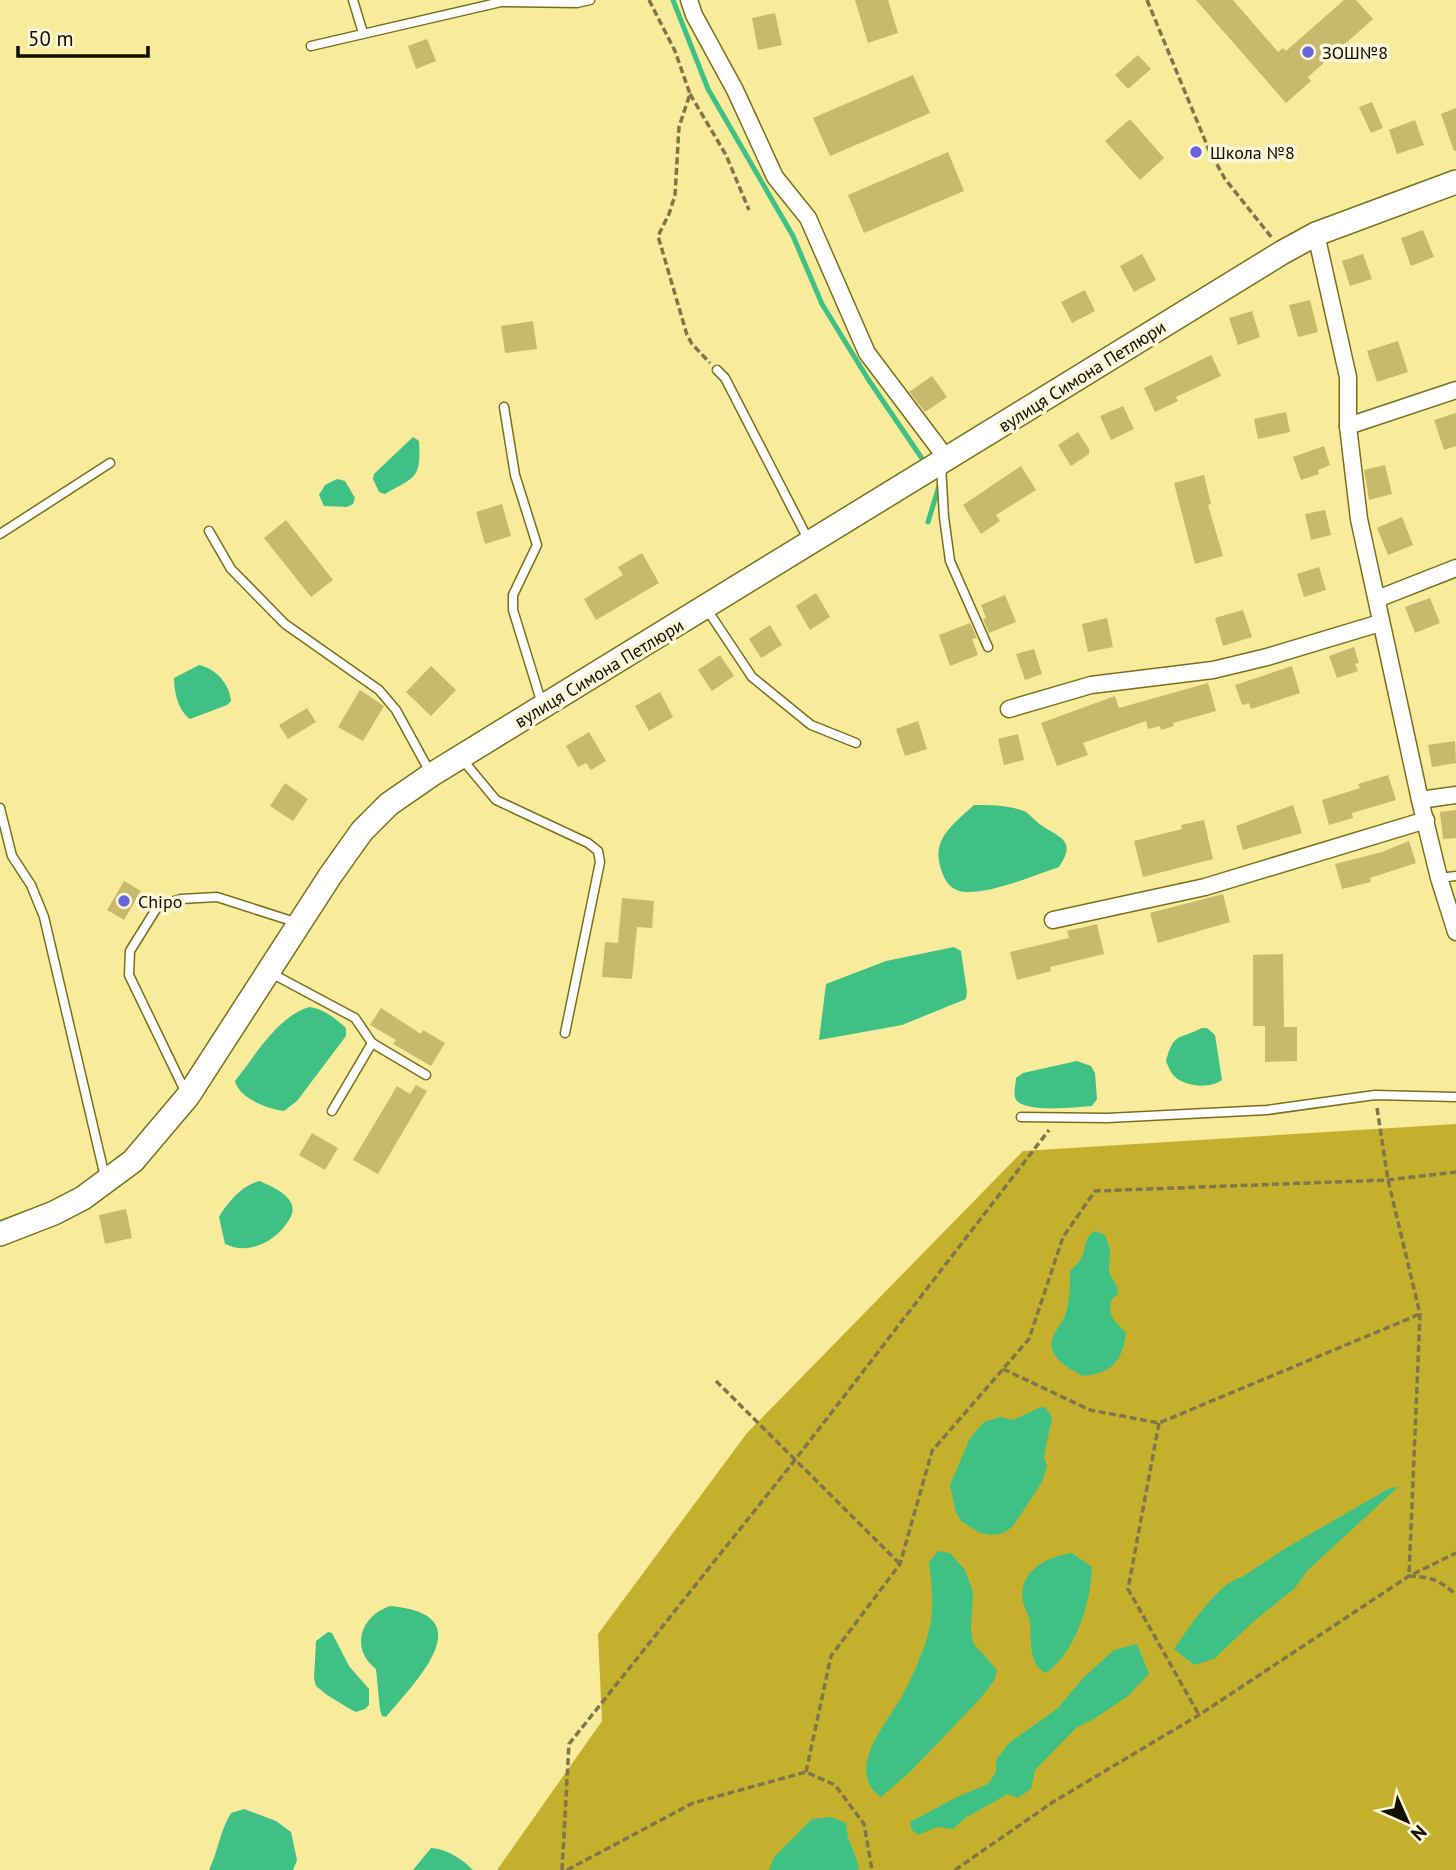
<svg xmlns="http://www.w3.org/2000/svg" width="1456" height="1870" font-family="'PT Sans',sans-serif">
<rect width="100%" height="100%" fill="#f8eb9b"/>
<polygon fill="#c5b02e" points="1456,1124 1456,1870 497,1870 602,1721 598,1634 747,1433 1023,1151"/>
<g fill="#3fc186">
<path d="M413 437 419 441C421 479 416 476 385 494L379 492 373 479 374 474Z"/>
<polygon points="337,479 345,481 355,498 353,504 347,507 324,506 319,495 325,485"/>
<path d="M199 665C216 669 229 683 231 701L227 705 190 719C178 711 174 691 174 678Z"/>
<path d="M974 805C990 805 1009 805 1024 811 1030 814 1036 822 1041 825 1060 838 1077 840 1059 867 1032 876 994 893 965 892 955 891 948 886 944 877 928 842 949 828 974 805Z"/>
<polygon points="954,947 961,951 967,992 966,999 902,1025 819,1040 826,984 886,961"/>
<path d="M309 1007C324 1009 335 1018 346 1028V1036L297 1101 284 1111C267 1109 239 1098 235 1081 255 1056 277 1017 309 1007Z"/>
<path d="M1202 1028H1207L1215 1035 1222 1080C1210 1089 1185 1087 1174 1076 1171 1073 1168 1066 1166 1061 1174 1032 1178 1040 1202 1028Z"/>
<path d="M1077 1061 1091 1066 1095 1073 1097 1099 1092 1106C1076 1107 1029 1113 1017 1101 1012 1096 1016 1084 1016 1078L1023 1073Z"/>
<path d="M260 1181C270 1186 286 1192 291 1203 295 1210 291 1217 287 1223 273 1243 248 1255 225 1244L219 1217C228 1202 242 1185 260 1181Z"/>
<path d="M1095 1231 1105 1235 1110 1249 1109 1272 1117 1287 1118 1294 1112 1299C1106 1316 1115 1321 1126 1333 1122 1362 1112 1373 1083 1376 1070 1369 1048 1358 1052 1340 1054 1331 1062 1324 1065 1316 1070 1302 1070 1286 1070 1271 1074 1267 1080 1262 1082 1257 1086 1247 1084 1238 1095 1231Z"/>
<polygon points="1041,1407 1046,1408 1052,1417 1044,1457 1047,1466 1042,1482 1013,1526 1004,1533 991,1535 980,1533 961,1521 956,1513 950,1485 970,1438 984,1422 1000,1417 1013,1420"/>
<path d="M1398 1487 1307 1571 1295 1588 1254 1621 1214 1659 1194 1665 1174 1649C1189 1628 1217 1583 1242 1577L1286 1548 1390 1488Z"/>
<path d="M938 1551 950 1553 965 1570 973 1592 971 1630 973 1643 997 1670 994 1681 979 1700 910 1772 881 1797C844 1771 886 1724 901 1698 911 1680 921 1657 927 1638 935 1613 932 1587 929 1562Z"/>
<path d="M1072 1553 1092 1567C1091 1602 1076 1652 1046 1673 1028 1666 1032 1640 1030 1623 1029 1616 1025 1609 1023 1602 1017 1572 1047 1556 1072 1553Z"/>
<path d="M390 1606C484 1614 417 1680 386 1717L382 1716 380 1710 376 1669C350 1649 360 1616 390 1606Z"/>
<polygon points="328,1632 332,1633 349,1666 369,1689 369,1705 365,1709 356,1712 350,1709 327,1695 316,1686 314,1679 316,1641"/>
<polygon points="1137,1644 1149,1674 1128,1696 1094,1719 1076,1728 1035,1770 1031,1789 1018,1798 1008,1794 965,1818 953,1829 937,1827 918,1835 912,1830 910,1822 959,1796 988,1784 996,1772 996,1760 1009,1743 1058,1708 1083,1678 1114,1650"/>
<path d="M244 1809 276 1821 291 1832 297 1860 293 1870H209C219 1849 219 1833 231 1813Z"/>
<path d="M831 1817 846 1823C847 1844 856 1850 859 1870H769L774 1857 812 1819Z"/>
<path d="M431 1848C447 1849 462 1859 473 1870H413Z"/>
</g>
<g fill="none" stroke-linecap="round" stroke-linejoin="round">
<g stroke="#3fc186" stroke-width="5">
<polyline points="673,0 708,89 793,236 822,304 868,379 921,457"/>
<polyline points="928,522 939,486"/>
</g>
</g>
<g fill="#c7ba6c">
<polygon points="855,0 888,0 898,33 868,43"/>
<polygon points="1196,0 1233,0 1278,52 1283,48 1286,51 1344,0 1356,0 1373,19 1308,77 1311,81 1286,103"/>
<polygon points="775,13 782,45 758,50 752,18"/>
<polygon points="427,39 436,61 416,69 408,46"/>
<polygon points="1138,55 1151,69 1128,89 1115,75"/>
<polygon points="913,75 930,113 830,156 813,118"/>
<polygon points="1372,102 1383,128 1371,133 1359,107"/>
<polygon points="1456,108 1456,151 1454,151 1441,114"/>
<polygon points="1130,119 1164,158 1140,180 1105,141"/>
<polygon points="1415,120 1424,145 1397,154 1389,130"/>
<polygon points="948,152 964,191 864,233 848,195"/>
<polygon points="1423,230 1434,257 1411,266 1401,238"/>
<polygon points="1142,254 1156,280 1134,292 1120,266"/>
<polygon points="1363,254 1372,279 1350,286 1342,261"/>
<polygon points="1085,290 1095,311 1072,323 1061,302"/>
<polygon points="1310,300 1318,332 1298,337 1289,305"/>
<polygon points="1252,311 1260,337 1238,345 1229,318"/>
<polygon points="533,321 537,349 505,353 501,326"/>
<polygon points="1398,341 1408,372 1377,382 1367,351"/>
<polygon points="1211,355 1221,376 1176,397 1178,401 1155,412 1144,388"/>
<polygon points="932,376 947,397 925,412 909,392"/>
<polygon points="1123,406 1134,429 1111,440 1100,416"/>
<polygon points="1286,412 1290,432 1258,439 1254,419"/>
<polygon points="1456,413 1456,446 1444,450 1434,420"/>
<polygon points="1078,432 1089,449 1089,454 1071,466 1058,445"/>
<polygon points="1324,446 1330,465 1318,470 1319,474 1301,480 1293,457"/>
<polygon points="1385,465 1392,494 1369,500 1364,470"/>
<polygon points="1021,466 1036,490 996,515 1000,521 981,534 963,505"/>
<polygon points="1204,475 1211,504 1208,505 1223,556 1195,564 1174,483"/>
<polygon points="502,504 511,536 485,544 476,512"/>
<polygon points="1325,510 1331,535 1311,540 1305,514"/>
<polygon points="1402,517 1413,545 1388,555 1377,528"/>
<polygon points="286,520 333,580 311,597 264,538"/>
<polygon points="642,553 659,583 596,620 584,599 623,575 618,567"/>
<polygon points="1319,567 1326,590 1304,597 1297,574"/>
<polygon points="816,593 830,617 810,630 796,606"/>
<polygon points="1005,595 1016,622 989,633 983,619 986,618 981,605"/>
<polygon points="1430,598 1440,623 1415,633 1405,607"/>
<polygon points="1243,610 1252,637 1223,646 1215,618"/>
<polygon points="1107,618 1113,647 1088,652 1082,624"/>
<polygon points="970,623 977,638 972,639 978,655 950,666 939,635"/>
<polygon points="770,625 782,645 761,658 749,639"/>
<polygon points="1354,647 1359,663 1355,664 1358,671 1337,678 1329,656"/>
<polygon points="1034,649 1042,674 1025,680 1016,654"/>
<polygon points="720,655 734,676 712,691 698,670"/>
<polygon points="431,666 456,690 431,716 406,692"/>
<polygon points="1292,666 1300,693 1251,709 1249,703 1242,705 1235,685"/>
<polygon points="1208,683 1216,711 1173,723 1174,726 1161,730 1160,726 1148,729 1146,721 1083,743 1088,755 1057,766 1041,723 1115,696 1119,708"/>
<polygon points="360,690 384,706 363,741 338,727"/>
<polygon points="660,692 673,717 649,731 635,706"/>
<polygon points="307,708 316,722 288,739 279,725"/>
<polygon points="918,721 927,749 905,756 896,729"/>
<polygon points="589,732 606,761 591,770 586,763 578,767 566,746"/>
<polygon points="1018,734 1024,760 1004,765 998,739"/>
<polygon points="1455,741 1456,763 1432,767 1428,745"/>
<polygon points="1388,775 1396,800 1352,813 1353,818 1329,825 1322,800 1360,788 1358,784"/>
<polygon points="285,783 308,799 293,821 270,806"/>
<polygon points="1293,805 1302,833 1243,850 1236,826"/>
<polygon points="1456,810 1456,838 1443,839 1440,812"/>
<polygon points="1204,820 1213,859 1143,877 1134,841 1182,829 1181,825"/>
<polygon points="1409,841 1416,863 1370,878 1371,882 1342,889 1335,864 1382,852"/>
<polygon points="124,881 141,891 124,920 107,910"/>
<polygon points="1223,894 1230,922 1158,943 1150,913"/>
<polygon points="622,898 654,901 652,928 637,927 632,979 602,977 605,942 618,943"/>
<polygon points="1097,924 1104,954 1050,967 1051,971 1017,980 1010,952 1069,938 1067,931"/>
<polygon points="1283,954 1284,1027 1297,1027 1297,1061 1265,1062 1265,1026 1253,1026 1253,955"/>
<polygon points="381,1008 421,1034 423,1030 445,1043 431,1066 393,1044 396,1040 370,1025"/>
<polygon points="416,1085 427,1091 378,1174 353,1160 397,1086 410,1094"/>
<polygon points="312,1133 338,1148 325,1170 299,1155"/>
<polygon points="126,1209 132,1238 105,1244 99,1215"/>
</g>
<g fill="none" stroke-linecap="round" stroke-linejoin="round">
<g stroke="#7c6f1c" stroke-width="11">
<g id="lane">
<polyline points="353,0 363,33"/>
<polyline points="311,46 501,2 577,3 590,0"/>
<polyline points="717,370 725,378 809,541"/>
<polyline points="504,407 515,475 537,545 513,595 513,610 542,704"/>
<polyline points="941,466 944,517 950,561 988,647"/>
<polyline points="209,531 231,569 285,624 379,690 396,710 430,772"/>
<polyline points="0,534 110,463"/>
<polyline points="706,608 752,677 811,725 856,743"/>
<polyline points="462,759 496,800 588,843 598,851 600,862 565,1033"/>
<polyline points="0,808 12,856 31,885 44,917 105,1177"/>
<polyline points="1439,878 1456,876"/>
<polyline points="269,972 355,1018 372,1043 426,1075"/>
<polyline points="185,1091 129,975 130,951 158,906 181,899 217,897 298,923"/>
<polyline points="332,1111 372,1043"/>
<polyline points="1021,1117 1107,1118 1267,1110 1375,1095 1456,1097"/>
</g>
</g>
<g stroke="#7c6f1c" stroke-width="19">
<g id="street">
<polyline points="689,0 694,15 735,90 775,177 808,218 867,353 947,459"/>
<polyline points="1316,234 1348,377 1348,426 1359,519 1420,800 1439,878 1456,932"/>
<polyline points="1348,426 1456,390"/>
<polyline points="1377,599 1456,568"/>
<polyline points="1009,709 1091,685 1213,670 1267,657 1380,623"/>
<polyline points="1420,800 1456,795"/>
<polyline points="1053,920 1205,887 1426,820"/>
</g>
</g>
<g stroke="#7c6f1c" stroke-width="26">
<polyline id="secondary" points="0,1234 54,1213 83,1198 133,1161 188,1096 330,876 362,831 389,804 431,775 1283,252 1316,234 1456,182"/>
</g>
<g stroke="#7f774a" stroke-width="3.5" stroke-dasharray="7 3.5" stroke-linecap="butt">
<polyline points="649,0 675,51 690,94 679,127 675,195 669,214 658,236 687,335 692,344 710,363"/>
<polyline points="1147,0 1209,150 1225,179 1272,238"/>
<polyline points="690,94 726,155 749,210"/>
<path d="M1377 1108 1388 1180 1420 1314 1409 1576C1432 1577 1440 1580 1456 1595"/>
<polyline points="1003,1369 1090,1410 1159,1423 1420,1314"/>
<polyline points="716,1381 900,1564"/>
<polyline points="1159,1423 1128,1589 1199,1715"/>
<polyline points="806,1772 831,1656 900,1564 932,1451 1029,1339 1063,1237 1095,1191 1388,1180 1456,1172"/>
<polyline points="562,1870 569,1744 795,1460 1049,1130"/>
<polyline points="567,1870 693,1803 806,1772 835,1785 864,1824 872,1870"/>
<polyline points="955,1870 1053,1802 1199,1715 1409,1576 1456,1553"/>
</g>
<use href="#lane" stroke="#fff" stroke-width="8"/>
<use href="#street" stroke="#fff" stroke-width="16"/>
<use href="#secondary" stroke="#fff" stroke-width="23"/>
</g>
<g fill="#6665de" stroke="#fcf7d9" stroke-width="2.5">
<circle cx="1308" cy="52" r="7"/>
<circle cx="1196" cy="152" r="7"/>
<circle cx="124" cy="901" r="7"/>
</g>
<g text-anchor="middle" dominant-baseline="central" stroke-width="7" stroke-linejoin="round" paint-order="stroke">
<g font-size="18" fill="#110d00" stroke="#fcf7d9" text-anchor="start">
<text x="1322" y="52">ЗОШ№8</text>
<text x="1210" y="152">Школа №8</text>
<text x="138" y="901">Chipo</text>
</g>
<g font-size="18" fill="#110d00" stroke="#fcf7d9">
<text transform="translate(1082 376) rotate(-32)">вулиця Симона Петлюри</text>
<text transform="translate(599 673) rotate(-31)">вулиця Симона Петлюри</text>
</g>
</g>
<g transform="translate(1407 1821) rotate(135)" stroke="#fcf7d9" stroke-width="5" paint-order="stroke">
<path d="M0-5L12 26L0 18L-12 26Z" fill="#110d00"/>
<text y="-10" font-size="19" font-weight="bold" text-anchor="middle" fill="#110d00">N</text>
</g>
<path d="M18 46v10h130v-10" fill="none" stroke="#110d00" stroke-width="3.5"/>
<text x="28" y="46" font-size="21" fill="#110d00" stroke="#fcf7d9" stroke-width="5" paint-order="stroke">50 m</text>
</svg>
